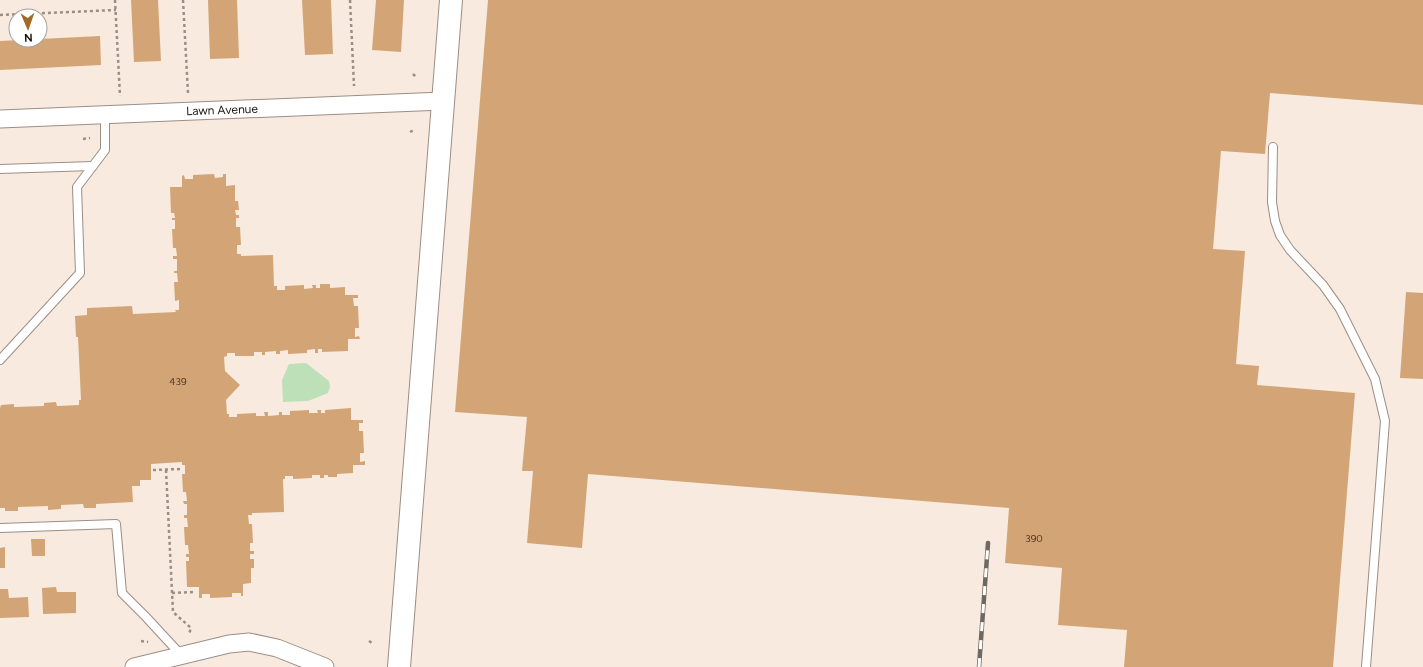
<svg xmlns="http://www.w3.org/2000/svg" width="1423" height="667" font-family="Figtree,sans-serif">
<rect width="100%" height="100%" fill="#f9eadf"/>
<polygon fill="#bde0b8" points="306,363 329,381 330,387 328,393 308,401 283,402 282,380 289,364"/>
<g fill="#d3a576">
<polygon points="131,0 158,0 161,61 134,62"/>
<polygon points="208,0 237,0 239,58 210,59"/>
<polygon points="302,0 331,0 333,54 305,55"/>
<polygon points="376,0 404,0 401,52 372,50"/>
<polygon points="488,0 1423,0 1423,105 1270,93 1265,154 1221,151 1213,249 1245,251 1236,364 1259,366 1257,385 1355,393 1333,667 1124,667 1127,630 1058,625 1062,568 1005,563 1009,508 588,474 582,548 527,543 533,471 522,471 527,417 455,412"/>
<polygon points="100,36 101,65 0,70 0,41"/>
<polygon points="214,174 215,178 223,177 223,174 226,174 226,186 235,185 235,201 238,201 239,210 235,210 236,215 239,215 239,218 236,218 236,227 240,227 241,245 237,245 237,254 241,254 241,256 273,255 274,286 277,286 277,290 285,290 285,286 304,285 304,289 313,288 312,285 316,285 316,288 320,288 320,284 330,284 330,288 345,287 345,295 358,295 358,298 353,298 354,306 358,306 359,328 355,328 355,337 359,336 360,339 348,339 348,351 322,352 322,349 318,349 318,353 315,353 315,349 307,350 307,353 288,354 288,350 280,351 280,354 276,354 276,351 265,352 265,355 262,355 262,352 254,352 254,356 235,356 235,353 227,353 227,356 224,357 225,371 240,385 226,400 227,414 229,414 229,417 237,417 237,414 256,413 256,416 265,416 264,412 268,412 268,416 279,415 279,412 282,412 282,415 290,415 290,411 309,410 309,413 318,413 317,410 321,410 321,413 325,413 325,410 351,408 351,420 363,420 363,423 359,423 359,431 363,431 364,453 360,453 360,462 365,461 365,465 353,465 353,473 337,474 337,477 328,477 328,475 324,475 324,478 320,478 320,475 312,475 312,478 293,479 293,476 285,476 285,479 283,479 284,512 252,513 252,515 248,515 249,524 252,524 253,543 250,543 250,551 254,551 254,554 250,554 250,559 254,559 254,568 251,568 251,583 243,584 243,596 241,596 241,593 232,593 232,597 210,598 210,594 202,594 202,598 199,598 199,587 187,587 186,561 189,561 189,557 186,557 186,554 189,554 188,545 185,545 184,527 188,527 187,518 184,518 184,515 187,515 187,504 184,504 183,501 187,501 186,492 183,492 182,474 185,474 185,465 182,465 182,462 151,464 151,480 140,480 140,486 132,486 133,502 96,504 96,508 84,508 83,504 61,505 61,509 48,510 48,506 18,507 18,511 5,511 5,508 0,508 0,408 1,405 14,404 14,407 44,406 44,403 56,402 57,406 79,405 79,400 81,400 78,337 76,337 75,316 87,315 87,308 132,306 133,314 176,312 175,310 179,310 179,300 175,301 174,282 178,282 177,273 174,273 174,271 177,271 177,259 173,259 173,256 177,256 176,248 173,248 172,229 175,229 175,220 172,220 172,218 175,218 174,213 171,213 170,187 182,187 182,176 184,175 185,179 193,179 193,175"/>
<polygon points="1406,292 1423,293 1423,379 1400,378"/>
<polygon points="31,539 45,539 45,556 32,556"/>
<polygon points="5,547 5,568 0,568 0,548"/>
<polygon points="56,587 57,592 76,592 76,613 43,614 42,588"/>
<polygon points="0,589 8,589 9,598 28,597 29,617 0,618"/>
</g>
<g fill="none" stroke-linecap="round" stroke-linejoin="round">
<g stroke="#9c8e84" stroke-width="10">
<g id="lane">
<polyline points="1273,147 1272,202 1275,221 1280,235 1290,250 1323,285 1340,309 1375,379 1385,421 1366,667"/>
<polyline points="0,169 93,166"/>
<polyline points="0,360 80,273 77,187 105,150 105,115"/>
<polyline points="0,528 116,524 122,593 146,617 182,656"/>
</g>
</g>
<g stroke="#9c8e84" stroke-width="19">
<g id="street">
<polyline points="0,119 443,101"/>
<polyline points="134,667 229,644 249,642 277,648 325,667"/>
</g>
</g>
<g stroke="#9c8e84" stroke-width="24">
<polyline id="secondary" points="399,667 451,0"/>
</g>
<g stroke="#9a8f87" stroke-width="2.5" stroke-dasharray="3 3" stroke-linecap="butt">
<polyline points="115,0 120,96"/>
<polyline points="183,0 188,93"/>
<polyline points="350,0 354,86"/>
<polyline points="0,15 116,10"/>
<polyline points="413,74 417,78"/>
<polyline points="410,132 414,130"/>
<polyline points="83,139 90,138"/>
<polyline points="153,470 181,469"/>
<polyline points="166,470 173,612 191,628 189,634"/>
<polyline points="172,593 193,592"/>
<polyline points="141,641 148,642"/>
<polyline points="369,641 372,643"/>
</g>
<use href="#lane" stroke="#fff" stroke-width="8"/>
<use href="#street" stroke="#fff" stroke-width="17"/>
<use href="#secondary" stroke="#fff" stroke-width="22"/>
<g stroke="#6f6760" stroke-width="4.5">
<polyline id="rail" points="979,667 988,543"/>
</g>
<use href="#rail" stroke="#fff" stroke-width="3" stroke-dasharray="9" stroke-linecap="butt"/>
</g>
<g text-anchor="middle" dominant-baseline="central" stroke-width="3.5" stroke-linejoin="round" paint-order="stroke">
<g font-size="10" fill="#493a2b">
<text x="178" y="381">439</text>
<text x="1034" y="538">390</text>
</g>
<g font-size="12" fill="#1b1612" stroke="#fff">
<text transform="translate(222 110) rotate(-2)">Lawn Avenue</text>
</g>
</g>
<g transform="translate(28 28) rotate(178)"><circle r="19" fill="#ffffff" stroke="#a4a2a0"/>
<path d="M0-3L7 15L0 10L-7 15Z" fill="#a16b25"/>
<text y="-6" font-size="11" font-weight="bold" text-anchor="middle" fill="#1b1612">N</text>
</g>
</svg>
